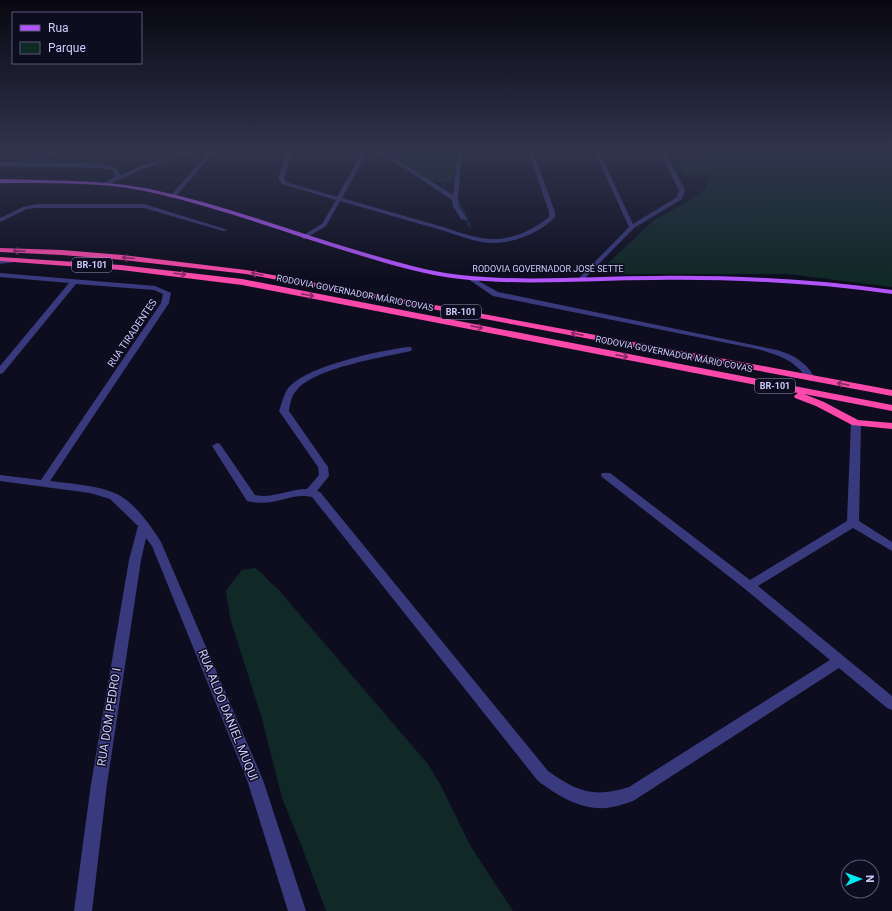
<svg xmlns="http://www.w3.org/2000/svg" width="892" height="911" font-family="Roboto,sans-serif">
<rect width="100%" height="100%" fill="#0e0d1f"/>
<g fill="#102826">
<path d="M393 151H456L454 182C423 185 413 170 393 151Z"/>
<path d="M705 151H892V287L787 274H634C624 274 611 275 605 266L654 220 680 206 703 191 712 176 684 174 676 163 679 161 702 160 715 156Z"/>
<path d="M255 568C263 573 269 582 277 588L427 763 439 782 471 847 513 911H326L300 842 282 798 262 719 230 618 226 590 242 570Z"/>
</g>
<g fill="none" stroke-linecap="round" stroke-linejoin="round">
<polygon fill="#0d2543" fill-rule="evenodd" points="426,151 428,151 434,168 443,179 445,188 457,195 472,227 471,228 468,227 455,195 443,188 441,179 432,168"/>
<g fill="#383a7d" fill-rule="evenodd">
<polygon points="54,151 62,151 29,162 26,160"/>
<polygon points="189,151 197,151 145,168 106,186 103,184 104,183 116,176 112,170 102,168 0,166 0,162 92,163 116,168 120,175 141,166"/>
<polygon points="210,151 215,151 176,196 172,196 172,194"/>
<path d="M287 151H292L284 179 286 182 337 197 363 151H368L342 198C376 208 409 217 443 227 460 232 478 240 496 239 514 239 536 228 549 217V212L528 151H533L555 212V217C542 232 514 243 494 243 476 243 458 235 441 230 407 220 374 211 340 201L326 226 304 239 302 238V236L322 224 336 200 282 184 278 179Z"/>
<polygon points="378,151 384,151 453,195 458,151 462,151 458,199 459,206 467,219 466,220 461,219 453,206 452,200"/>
<polygon points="594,151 599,151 633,224 677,197 679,190 659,151 664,151 685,190 682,199 634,228 583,280 579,280 579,278 629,227"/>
<polygon points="37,204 144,204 228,230 223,231 144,208 37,208 27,209 0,222 0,218 23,207"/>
<polygon points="20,258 22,259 22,261 0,264 0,260"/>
<path d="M0 273 155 286 171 293 169 303 50 481C72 484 97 485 117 494 135 503 151 526 161 542L263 780 306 911H288L247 780 152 546 146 538 141 560 107 784 92 911H74L91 784 129 560 138 526 110 499 90 493 0 481V475L41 480 161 303 163 294 154 290 76 284 3 373 0 374V366L69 283 0 277Z"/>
<path d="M470 276 498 292 777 350C794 355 806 362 815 378L811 381 808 380C794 359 780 356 757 349L493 296 468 279 466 278Z"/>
<path d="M408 347H411L412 349 411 351C384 357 313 368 296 391 291 396 290 405 289 411L328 467 329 476 317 491 320 492 548 771C578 792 593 798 629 787L830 660 745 589 602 477 601 475 602 473H610L750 580 847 521 851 423 856 420 861 423 859 521 892 542V551L853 528 758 586 892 696V710L887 708 839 668 633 801C626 803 619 806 612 807 585 813 558 796 538 781L312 497C290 492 274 508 247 501L212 446 217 443 220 444 255 495C272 499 289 489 307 489L319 475 318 467 279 411C282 403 284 392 290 386 311 365 378 351 408 347Z"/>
</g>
<path fill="#b255fc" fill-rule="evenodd" d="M0 179C51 181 104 179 154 190 224 205 291 231 359 251 393 261 425 271 461 275 525 282 591 276 656 276 735 275 814 279 892 290V294C814 283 735 279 656 280 591 280 525 286 460 279 425 275 392 265 359 255 291 235 224 209 154 193 104 181 51 184 0 183Z"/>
<g fill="#fb49ab" fill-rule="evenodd">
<polygon points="0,248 62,250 123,255 246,270 892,390 892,396 246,274 123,260 62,255 0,252"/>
<polygon points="0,257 121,265 242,279 892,405 892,411 804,394 824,402 858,420 892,423 892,429 852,425 816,406 795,398 794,396 798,393 242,285 121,270 0,261"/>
</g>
</g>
<defs><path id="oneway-shaft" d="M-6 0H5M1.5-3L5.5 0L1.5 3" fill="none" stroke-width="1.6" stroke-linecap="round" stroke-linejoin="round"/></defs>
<g stroke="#842b65">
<use href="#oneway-shaft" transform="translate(19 251) rotate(-178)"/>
<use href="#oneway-shaft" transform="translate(128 258) rotate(-175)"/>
<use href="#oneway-shaft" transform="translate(180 274) rotate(7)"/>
<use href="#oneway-shaft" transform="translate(257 274) rotate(-170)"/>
<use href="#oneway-shaft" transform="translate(308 295) rotate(11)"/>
<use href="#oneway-shaft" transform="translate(477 327) rotate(11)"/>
<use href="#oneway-shaft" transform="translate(577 334) rotate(-169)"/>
<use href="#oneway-shaft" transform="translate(622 356) rotate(11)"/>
<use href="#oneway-shaft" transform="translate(843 384) rotate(-169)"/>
</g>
<linearGradient id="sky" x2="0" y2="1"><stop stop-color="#080711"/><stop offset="0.54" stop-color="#30354d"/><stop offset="1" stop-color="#30354d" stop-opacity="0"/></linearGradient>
<rect width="892" height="279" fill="url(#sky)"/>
<g text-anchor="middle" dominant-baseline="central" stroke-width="3" stroke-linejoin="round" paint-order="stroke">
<g fill="#0e0d1f" stroke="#9492bb" stroke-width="1">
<rect x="72" y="258" width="40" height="14" rx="3"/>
<rect x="441" y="305" width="40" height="14" rx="3"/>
<rect x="755" y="379" width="40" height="14" rx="3"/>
</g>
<g font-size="9" font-weight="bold" fill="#cecbfe">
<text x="92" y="265">BR-101</text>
<text x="461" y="312">BR-101</text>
<text x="775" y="386">BR-101</text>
</g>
<g font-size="9" fill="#cecbfe" stroke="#0e0d1f">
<text x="548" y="269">RODOVIA GOVERNADOR JOSÉ SETTE</text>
<text transform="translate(355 293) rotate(11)">RODOVIA GOVERNADOR MÁRIO COVAS</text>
<text transform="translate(674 354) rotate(11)">RODOVIA GOVERNADOR MÁRIO COVAS</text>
</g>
<g font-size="10" fill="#cecbfe" stroke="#0e0d1f">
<text transform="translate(132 333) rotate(-56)">RUA TIRADENTES</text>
</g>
<g font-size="12" fill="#cecbfe" stroke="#0e0d1f">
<text transform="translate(228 715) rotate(68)">RUA ALDO DANIEL MUQUI</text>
<text transform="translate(109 717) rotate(-81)">RUA DOM PEDRO I</text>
</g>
</g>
<rect x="12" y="12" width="130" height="52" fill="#0e0d1f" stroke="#5b5978"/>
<rect x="20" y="25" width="20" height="6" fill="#b255fc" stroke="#5b5978"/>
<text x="48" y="32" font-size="12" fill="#cecbfe">Rua</text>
<rect x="20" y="42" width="20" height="12" fill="#102826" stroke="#5b5978"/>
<text x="48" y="52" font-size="12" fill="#cecbfe">Parque</text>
<g transform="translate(860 879) rotate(89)"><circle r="19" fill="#0e0d1f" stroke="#5b5978"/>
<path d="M0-3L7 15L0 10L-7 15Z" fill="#05e9f1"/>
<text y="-6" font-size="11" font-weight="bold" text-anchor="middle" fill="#cecbfe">N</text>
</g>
</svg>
